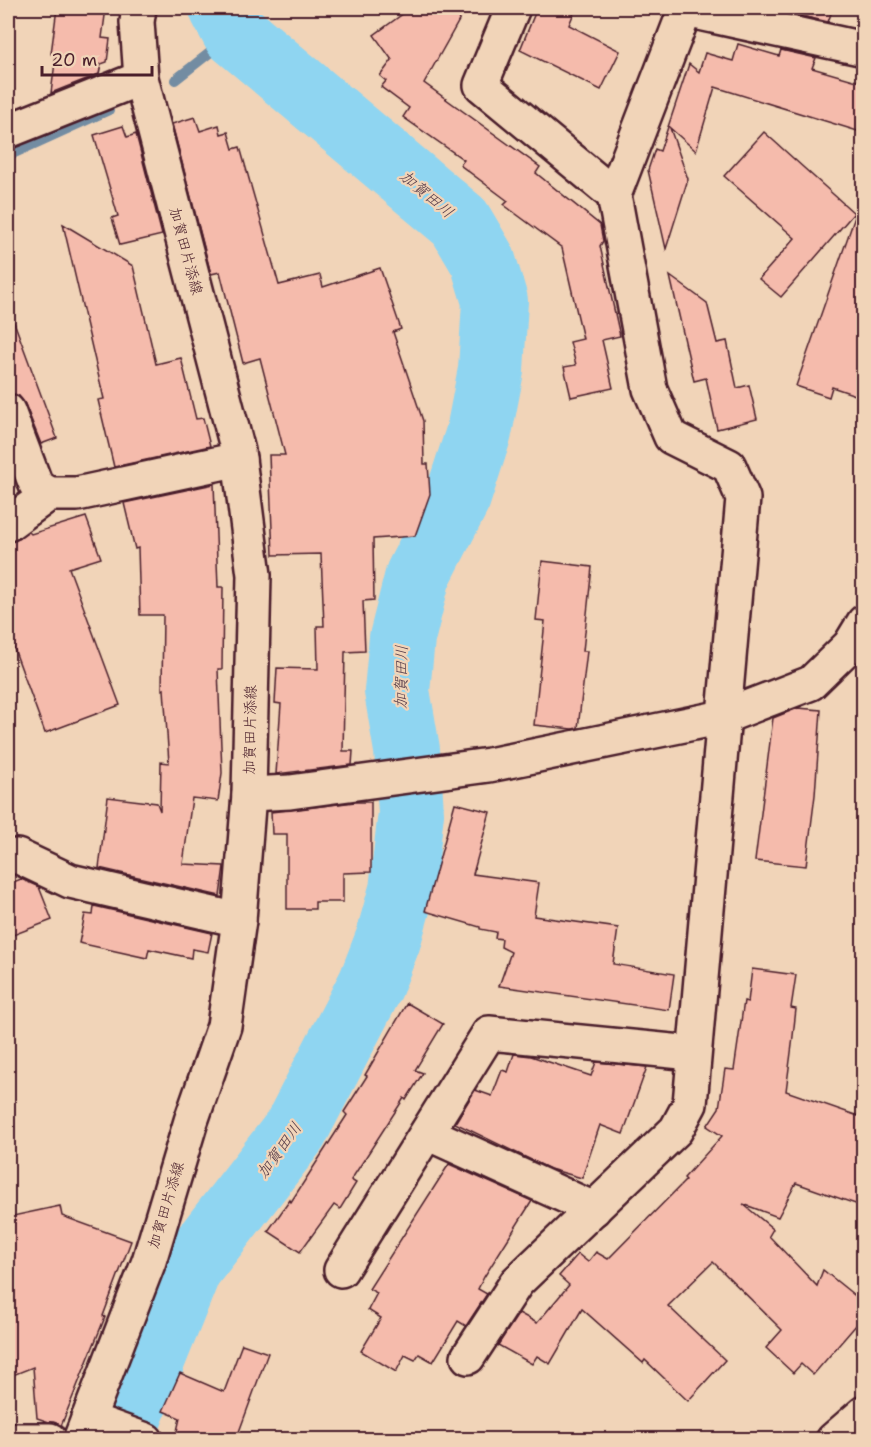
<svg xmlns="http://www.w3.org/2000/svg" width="871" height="1447" font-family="'Shantell Sans','Klee One',sans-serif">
<rect width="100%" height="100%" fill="#f1d4b8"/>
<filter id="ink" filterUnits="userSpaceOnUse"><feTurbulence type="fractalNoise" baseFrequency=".0167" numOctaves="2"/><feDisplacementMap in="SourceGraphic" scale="12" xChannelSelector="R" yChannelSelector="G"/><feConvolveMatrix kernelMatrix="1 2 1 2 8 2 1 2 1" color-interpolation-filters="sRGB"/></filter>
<g filter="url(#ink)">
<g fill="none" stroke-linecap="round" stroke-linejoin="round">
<g stroke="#738ca2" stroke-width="10">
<polyline points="175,80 235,33"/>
<polyline points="8,156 109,110"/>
</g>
<polyline stroke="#8fd5f1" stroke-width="66" points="120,1440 189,1268 295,1131 371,984 388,940 402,890 411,813 407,750 397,691 402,638 418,575 458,497 479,432 491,370 495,301 483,261 460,222 235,33 222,8"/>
</g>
<g fill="#f5bbac" stroke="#4a1f2b" stroke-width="1.5">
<polygon points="57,8 106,8 102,38 110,39 107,62 101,64 99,74 51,93 56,55 51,54"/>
<polygon points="411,8 466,8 424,83 540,167 536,173 600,225 603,241 600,246 620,336 602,340 613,388 571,397 564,367 576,365 570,342 583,339 562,248 504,205 508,201 460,165 464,160 403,117 409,108 381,87 386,81 380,76 392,60 374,35"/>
<polygon points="537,8 576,8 569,25 620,51 601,90 520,50"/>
<polygon points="796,8 833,8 828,22 794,14"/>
<polygon points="738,44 779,56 781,50 816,58 812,68 864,83 864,133 715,87 696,151 670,128 688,179 666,249 648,170 655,149 660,151 689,64 699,72 705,53 733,61"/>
<polygon points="195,117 200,131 219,125 221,134 228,132 233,149 240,147 279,285 320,275 323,287 380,268 401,329 393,332 423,421 424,464 428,464 430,494 415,536 373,539 374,600 363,601 365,651 345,652 343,751 353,751 352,765 276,774 281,704 275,703 277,668 318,669 317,626 324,626 321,554 273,555 269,455 285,455 260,358 243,363 220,272 211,274 172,124"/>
<polygon points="123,126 127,137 136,134 162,235 120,245 112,218 118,216 94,135"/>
<polygon points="764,132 854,213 781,297 759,279 795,238 724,176"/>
<polygon points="859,205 864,206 864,398 832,387 829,397 796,386"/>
<polygon points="63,224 133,266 156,364 181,358 196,419 203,418 210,446 114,467 98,400 104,399"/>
<polygon points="670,276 707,303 717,343 727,341 737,388 749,385 757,419 717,429 706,378 694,381"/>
<polygon points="11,314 57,438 41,444 25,404 19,396 8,393 8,315"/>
<polygon points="214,484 218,587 223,587 222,669 218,669 222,773 218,801 192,798 183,864 224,866 220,896 99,868 108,797 157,803 160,811 161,762 169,763 164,689 162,690 163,615 140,615 138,548 135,549 124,503"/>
<polygon points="86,517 101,558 69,568 120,705 45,733 8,632 8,542 19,539 29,532 31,534"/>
<polygon points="542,561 592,567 583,651 587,651 578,728 572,729 534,725 545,621 536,620"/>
<polygon points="798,708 821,710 815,795 806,866 755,861 773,718"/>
<polygon points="355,802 371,802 371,872 343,873 343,902 315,902 315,909 287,909 287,834 272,834 271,812"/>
<polygon points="455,803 490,812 473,874 539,883 534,916 618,928 613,964 674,974 669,1010 499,986 511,952 501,947 502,939 495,938 496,932 480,929 480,927 425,911"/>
<polygon points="21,879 39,887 52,920 8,937 8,884"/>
<polygon points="94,906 212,933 208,952 192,949 191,958 149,949 147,958 79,943 85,914 93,915"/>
<polygon points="752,969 796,975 791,1008 796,1009 792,1045 786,1091 864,1118 864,1207 796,1183 778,1217 743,1204 773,1229 769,1236 817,1286 823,1270 864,1303 864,1316 813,1375 801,1364 793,1373 766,1348 782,1330 713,1262 668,1306 725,1360 688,1401 645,1360 643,1363 582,1309 550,1364 537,1356 532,1364 498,1345 519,1313 537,1323 569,1285 559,1276 578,1254 588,1262 596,1252 608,1259 686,1180 684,1178 722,1136 707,1126 719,1108 725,1069 734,1070 744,1001 748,1002"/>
<polygon points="407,1003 443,1024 415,1070 423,1073 406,1100 404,1098 351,1180 356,1183 340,1209 334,1205 300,1252 268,1231 290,1200 291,1202 347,1115 344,1112 367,1076 365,1075"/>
<polygon points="514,1054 531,1056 591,1076 596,1062 647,1067 623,1134 600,1125 582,1178 550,1169 455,1123 475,1090 492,1096 502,1070 508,1072"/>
<polygon points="449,1164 532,1201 484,1277 478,1289 487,1294 466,1326 458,1321 433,1362 419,1354 415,1360 405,1355 396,1372 361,1351 381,1318 368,1310 377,1293 369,1289"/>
<polygon points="60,1206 62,1216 131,1241 103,1316 105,1317 61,1426 37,1418 33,1367 8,1377 8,1217"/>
<polygon points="242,1344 268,1353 236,1440 175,1440 180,1418 163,1411 180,1373 224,1392"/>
</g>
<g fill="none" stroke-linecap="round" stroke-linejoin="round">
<g stroke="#4a1f2b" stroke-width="38">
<g id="street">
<polyline points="513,8 481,85 614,195"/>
<polyline points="685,10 864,49"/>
<polyline points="8,131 141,78"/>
<polyline points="8,411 36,485 49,494"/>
<polyline points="8,524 49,494 77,494 239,459"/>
<polyline points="249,794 290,792 489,765 723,717 811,683 850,645 864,622"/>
<polyline points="8,857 17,856 70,881 239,920"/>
<polyline points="427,1133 594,1209"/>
<polyline points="341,1270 489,1033 692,1053"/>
<polyline points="468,1357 517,1282 676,1130 690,1104 743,498 729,466 671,437 650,389 614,195 686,8"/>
<polyline points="88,1419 146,1440"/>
<polyline points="10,1440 50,1440"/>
<polyline points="833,1440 864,1413"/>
</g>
</g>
<g stroke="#4a1f2b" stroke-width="38">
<polyline id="secondary" points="80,1440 149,1261 191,1121 224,1026 239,920 249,794 254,575 238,451 141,78 137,22 139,8"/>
</g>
<use href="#street" stroke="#f1d4b8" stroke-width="33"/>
<use href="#secondary" stroke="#f1d4b8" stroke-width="33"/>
</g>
</g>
<g text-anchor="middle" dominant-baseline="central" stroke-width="4.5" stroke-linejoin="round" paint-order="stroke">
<g font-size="15" fill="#4a1f2b" stroke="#f1d4b8">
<text transform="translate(186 251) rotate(75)">加賀田片添線</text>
<text transform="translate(250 730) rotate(-89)">加賀田片添線</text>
<text transform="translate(166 1205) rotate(-73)">加賀田片添線</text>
</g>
<g font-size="16" font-style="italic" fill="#543a49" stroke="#f1d4b8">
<text transform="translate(427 194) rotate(40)">加賀田川</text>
<text transform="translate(401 677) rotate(-89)">加賀田川</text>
<text transform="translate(279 1150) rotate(-54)">加賀田川</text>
</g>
</g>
<rect width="871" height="1447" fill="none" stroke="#f1d4b8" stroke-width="30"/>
<rect x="15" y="15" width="841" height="1417" fill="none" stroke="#4a1f2b" stroke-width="2" filter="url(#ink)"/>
<path d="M42 66v9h110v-9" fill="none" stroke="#4a1f2b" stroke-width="3"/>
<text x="51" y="66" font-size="18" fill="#4a1f2b" stroke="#f1d4b8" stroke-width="4.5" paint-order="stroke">20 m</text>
</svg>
